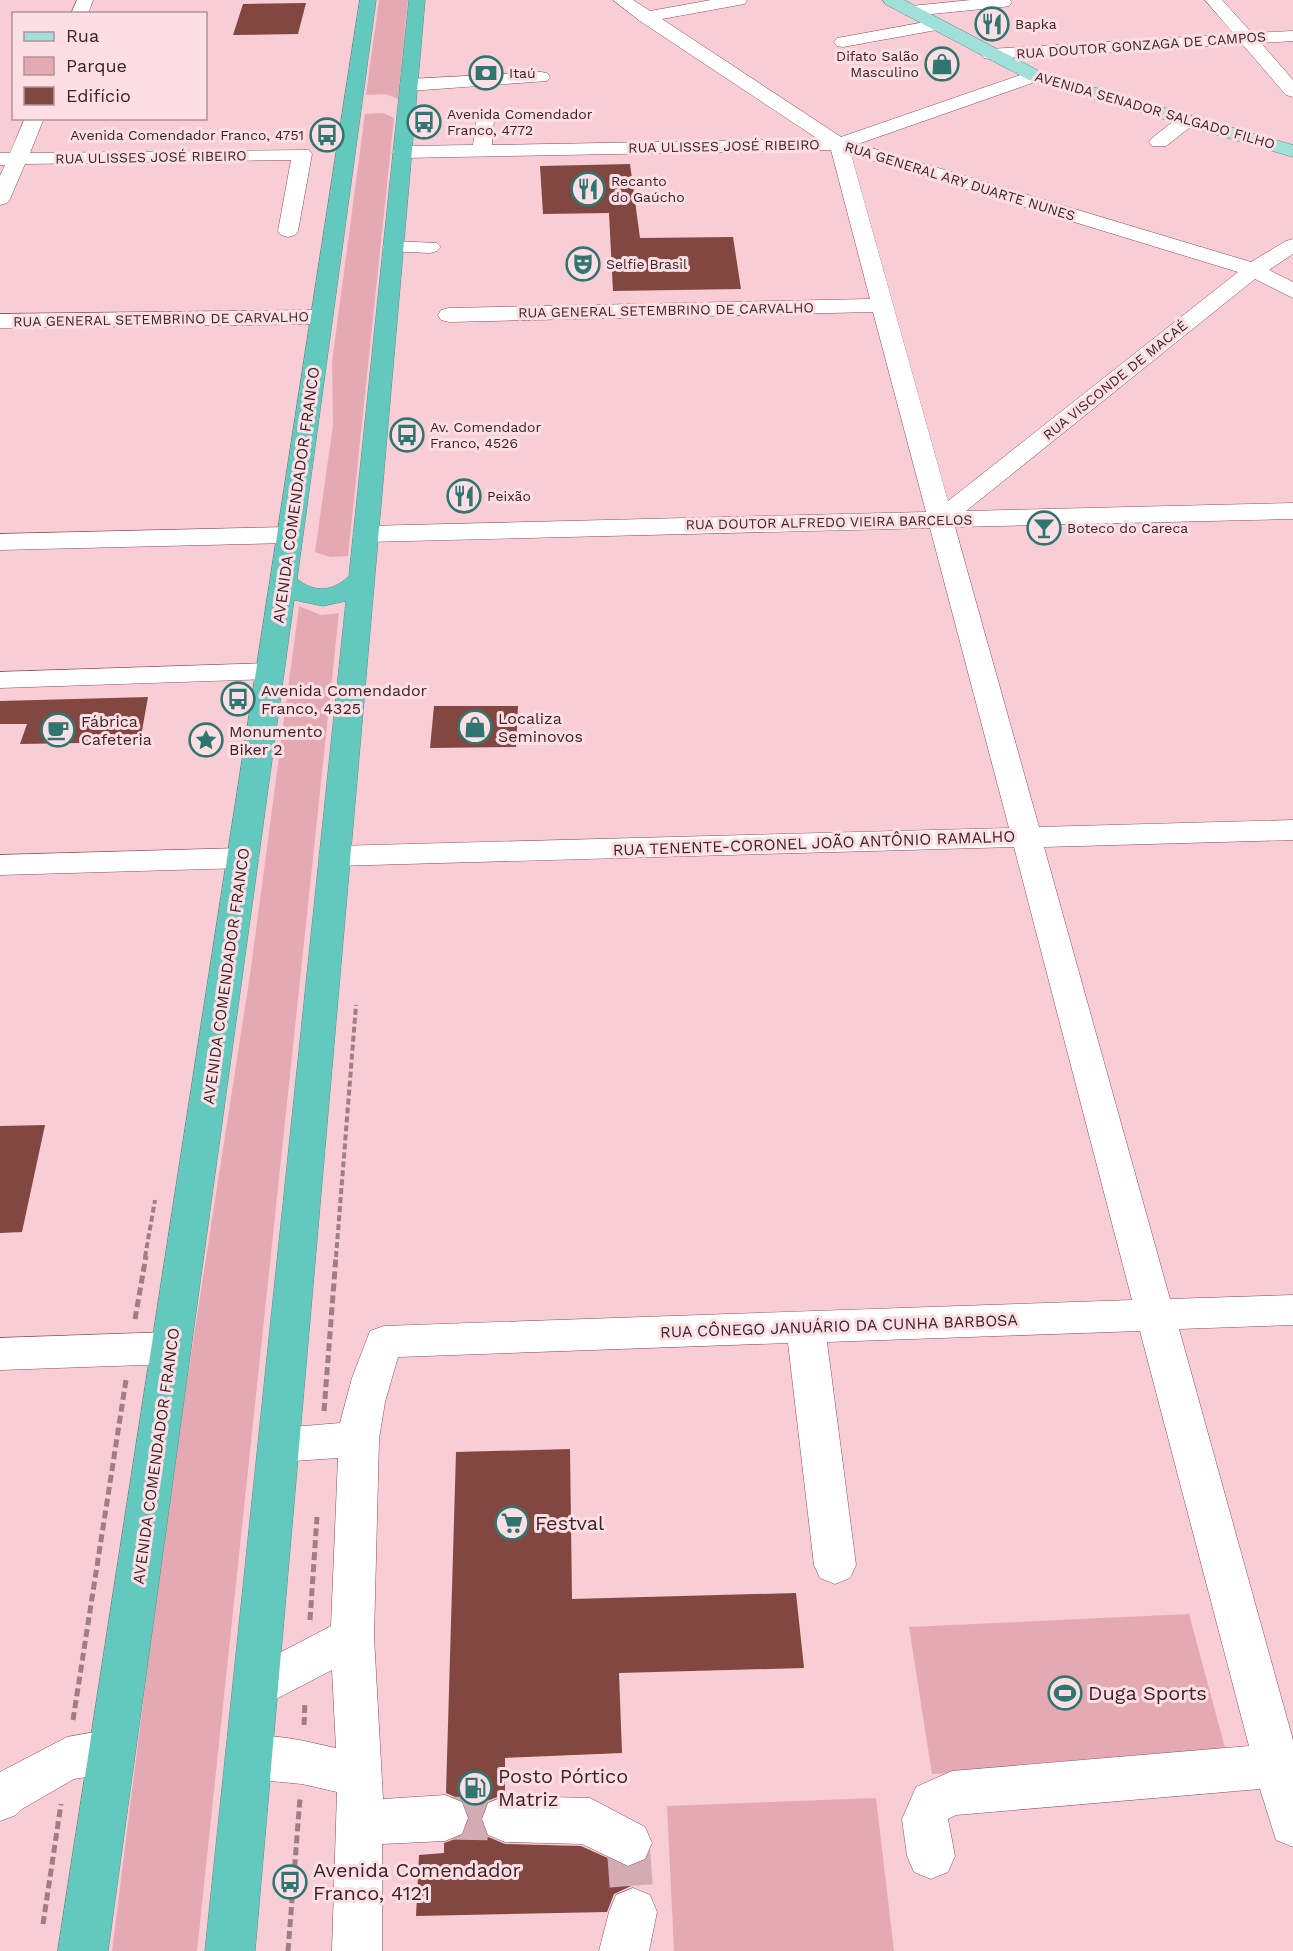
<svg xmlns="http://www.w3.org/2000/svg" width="1293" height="1951" font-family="'Work Sans',sans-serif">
<rect width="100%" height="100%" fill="#f9cdd5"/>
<g fill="#e5a9b4">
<polygon points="379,0 408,0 398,99 386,94 366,95"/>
<polygon points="383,113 394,118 348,556 330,557 315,552 333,425 332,362 365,114"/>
<polygon points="299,606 321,615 339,613 197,1951 112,1951 168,1503 250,975"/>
<polygon points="1189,1614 1228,1759 932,1774 909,1627"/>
<polygon points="876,1798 894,1951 674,1951 667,1806"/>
</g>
<g fill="#834741">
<polygon points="306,3 298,34 233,35 243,4"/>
<polygon points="630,164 640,238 733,237 741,289 613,291 609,213 543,214 540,166"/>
<polygon points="148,697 140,742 20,744 27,724 0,724 0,701"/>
<polygon points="434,706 518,706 516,747 430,748"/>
<polygon points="45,1125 22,1232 0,1233 0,1126"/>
<polygon points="570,1449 572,1599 796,1593 804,1668 619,1673 622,1753 505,1758 505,1794 487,1801 480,1818 486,1836 505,1844 581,1846 630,1868 631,1886 614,1894 607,1912 416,1916 419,1855 444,1853 444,1843 463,1836 470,1819 464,1801 446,1793 456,1452"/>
</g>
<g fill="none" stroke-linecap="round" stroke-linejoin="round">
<g stroke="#d3abb2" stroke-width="43" stroke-dasharray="43 22" stroke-linecap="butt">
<polyline points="445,1818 505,1819"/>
<polyline points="628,1843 633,1912"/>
</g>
<g stroke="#8b4e5c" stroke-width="1">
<g id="minor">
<polygon points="77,0 93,0 88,14 71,14"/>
<path d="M613 0H633L650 11 711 0H747L745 4 739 5 662 19 841 137 1029 72H1041L1044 76 1041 80 858 144 1251 262 1286 241 1293 239V254L1269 270 1293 282V298L1255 279 966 511 1293 503V519L955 527 1039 827 1293 820V840L1044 847 1170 1299 1293 1295V1325L1179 1329 1293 1740V1847L1276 1840 1260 1789 956 1815 948 1819 955 1856 948 1872 931 1879 914 1872 907 1856 902 1819 916 1787 952 1771 1249 1746 1140 1331 827 1342 856 1565 850 1578 835 1584 820 1578 814 1565 788 1343 398 1357 385 1402 379 1439 374 1637 383 1799 445 1795 462 1802 468 1818 462 1834 445 1841 382 1844V1951H332L337 1792 302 1784 249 1779 233 1772 226 1757 233 1742C264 1729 303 1741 336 1748L332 1670 255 1710 239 1704 233 1689 239 1674 331 1626 338 1458 279 1462 265 1457 259 1445 265 1433 279 1428 340 1423 352 1378 370 1331 384 1326 1132 1300 1014 847 335 866 324 863 319 856 324 849 335 846 1009 828 930 528 366 542 357 539 353 534 357 529 366 526 926 512 873 312 449 322 441 320 438 315 441 310 449 308 870 299 831 150 402 158 395 156 392 152 395 148 402 146 473 145 476 120 478 116H492L494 120 492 145 818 139 640 21ZM851 154 1238 272 948 501Z"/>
<polygon points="971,0 1010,0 1012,2 1009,6 1003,7 911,16 905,15 902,11 905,7 911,6"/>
<polygon points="1205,0 1222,0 1252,33 1293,31 1293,41 1261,43 1293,80 1293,97 1286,95 1242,44 990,59 984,58 981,54 984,50 990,49 1234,34"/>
<polygon points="936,20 942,21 945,25 942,29 843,47 837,46 834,42 837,38 843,37"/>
<polygon points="541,72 547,73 550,77 547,81 409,91 402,89 400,85 402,81 409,79"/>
<polygon points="1186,115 1193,117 1195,121 1193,125 1166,146 1152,146 1149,142 1152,138 1179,117"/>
<polygon points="25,118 44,118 30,153 309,150 312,154 298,231 295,235 288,237 281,235 278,231 291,160 25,164 10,199 7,203 0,205 0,176 5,165 0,165 0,153 10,153"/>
<polygon points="393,241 437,243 441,247 437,251 430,253 386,251 382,247 386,243"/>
<polygon points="322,310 330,312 333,317 330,322 322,324 0,328 0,314"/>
<polygon points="290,527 299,530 303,535 299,540 290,543 0,550 0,534"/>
<polygon points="270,663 280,665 284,671 280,677 270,679 0,688 0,672"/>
<polygon points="243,848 254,851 259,858 254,865 243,868 0,875 0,855"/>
<polygon points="171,1332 185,1337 191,1348 185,1359 171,1364 0,1370 0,1338"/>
<polygon points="112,1729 128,1736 135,1751 128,1766 112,1773 74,1779 22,1809 16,1815 0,1821 0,1772 67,1737"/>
<polygon points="505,1796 590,1798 645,1827 652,1843 645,1859 628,1866 582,1844 505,1842 488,1835 482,1819 488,1803"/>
<polygon points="633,1888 650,1895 657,1912 649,1951 599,1951 609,1912 616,1895"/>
</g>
</g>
<g stroke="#568f8a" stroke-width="1">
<polygon id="major" points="883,0 904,0 1041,72 1293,145 1293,157 1029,80 885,4"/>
</g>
<g stroke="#568f8a" stroke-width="1">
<path id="highway" d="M360 0H376L297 579C314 593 333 592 349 576L409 0H425L255 1951H205L346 601 323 606 294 600 108 1951H58Z"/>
</g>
<g stroke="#a17e84" stroke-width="4" stroke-dasharray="6 3" stroke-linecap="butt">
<polyline points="145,1257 155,1200"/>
<polyline points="336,1257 356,1005"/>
</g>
<g stroke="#a17e84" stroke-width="5" stroke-dasharray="8 4" stroke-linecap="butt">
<polyline points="135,1319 146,1256"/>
<polyline points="324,1411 336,1256"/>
<polyline points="310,1620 317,1517"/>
<polyline points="73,1720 126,1380"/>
<polyline points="304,1725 305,1702"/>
<polyline points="43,1924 61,1804"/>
<polyline points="288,1951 300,1798"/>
</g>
<use href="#minor" fill="#fff" fill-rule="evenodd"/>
<use href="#major" fill="#a1dfd9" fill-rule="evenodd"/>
<use href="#highway" fill="#63c9bf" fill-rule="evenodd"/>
</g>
<defs>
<g id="restaurant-ring" transform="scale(1.725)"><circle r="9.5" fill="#fcdfe4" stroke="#2f7670" stroke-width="1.5"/><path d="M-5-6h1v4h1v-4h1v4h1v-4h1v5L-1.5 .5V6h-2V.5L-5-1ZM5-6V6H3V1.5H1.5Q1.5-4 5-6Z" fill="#2f7670"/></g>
<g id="shop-ring" transform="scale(1.725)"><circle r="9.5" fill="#fcdfe4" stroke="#2f7670" stroke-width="1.5"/><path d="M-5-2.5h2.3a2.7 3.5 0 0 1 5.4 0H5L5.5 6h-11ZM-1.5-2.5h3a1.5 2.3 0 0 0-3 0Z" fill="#2f7670"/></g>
<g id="bank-ring" transform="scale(1.725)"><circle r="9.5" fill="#fcdfe4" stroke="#2f7670" stroke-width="1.5"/><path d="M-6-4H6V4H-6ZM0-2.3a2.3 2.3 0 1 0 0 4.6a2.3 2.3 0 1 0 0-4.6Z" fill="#2f7670"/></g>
<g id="bus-ring" transform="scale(1.725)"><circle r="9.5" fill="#fcdfe4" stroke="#2f7670" stroke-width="1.5"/><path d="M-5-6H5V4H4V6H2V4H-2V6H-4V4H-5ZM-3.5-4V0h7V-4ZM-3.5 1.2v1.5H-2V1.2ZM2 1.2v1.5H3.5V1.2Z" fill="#2f7670"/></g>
<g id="theatre-ring" transform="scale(1.725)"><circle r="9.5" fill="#fcdfe4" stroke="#2f7670" stroke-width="1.5"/><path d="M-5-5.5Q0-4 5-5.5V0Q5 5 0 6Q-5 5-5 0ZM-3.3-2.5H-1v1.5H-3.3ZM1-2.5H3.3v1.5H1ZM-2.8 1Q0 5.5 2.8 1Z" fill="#2f7670"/></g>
<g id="bar-ring" transform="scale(1.725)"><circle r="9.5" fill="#fcdfe4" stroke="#2f7670" stroke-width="1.5"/><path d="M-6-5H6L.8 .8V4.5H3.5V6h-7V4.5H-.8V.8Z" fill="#2f7670"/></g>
<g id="cafe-ring" transform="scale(1.725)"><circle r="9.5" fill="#fcdfe4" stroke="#2f7670" stroke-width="1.5"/><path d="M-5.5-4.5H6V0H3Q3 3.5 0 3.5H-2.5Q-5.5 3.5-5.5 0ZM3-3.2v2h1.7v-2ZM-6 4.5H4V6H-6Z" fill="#2f7670"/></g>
<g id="sight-ring" transform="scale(1.725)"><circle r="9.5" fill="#fcdfe4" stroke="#2f7670" stroke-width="1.5"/><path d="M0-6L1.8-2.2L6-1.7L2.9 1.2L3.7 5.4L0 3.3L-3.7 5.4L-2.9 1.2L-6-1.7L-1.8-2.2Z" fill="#2f7670"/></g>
<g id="supermarket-ring" transform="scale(1.725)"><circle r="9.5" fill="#fcdfe4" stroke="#2f7670" stroke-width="1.5"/><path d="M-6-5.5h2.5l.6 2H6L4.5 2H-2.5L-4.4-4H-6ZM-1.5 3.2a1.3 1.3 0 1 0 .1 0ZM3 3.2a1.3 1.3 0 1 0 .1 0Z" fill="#2f7670"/></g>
<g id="stadium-ring" transform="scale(1.725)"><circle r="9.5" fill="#fcdfe4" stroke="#2f7670" stroke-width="1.5"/><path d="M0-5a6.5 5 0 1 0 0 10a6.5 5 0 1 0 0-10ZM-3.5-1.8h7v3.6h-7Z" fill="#2f7670"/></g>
<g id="fuel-ring" transform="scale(1.725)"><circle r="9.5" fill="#fcdfe4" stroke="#2f7670" stroke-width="1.5"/><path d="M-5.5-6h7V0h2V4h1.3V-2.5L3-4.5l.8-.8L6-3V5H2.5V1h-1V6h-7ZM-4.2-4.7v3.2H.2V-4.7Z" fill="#2f7670"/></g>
</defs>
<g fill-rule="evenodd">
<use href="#restaurant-ring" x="992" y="24"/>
<use href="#shop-ring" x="942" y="64"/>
<use href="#bank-ring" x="486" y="73"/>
<use href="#bus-ring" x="424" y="122"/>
<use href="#bus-ring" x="327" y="135"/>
<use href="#restaurant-ring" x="588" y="189"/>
<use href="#theatre-ring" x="583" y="264"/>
<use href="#bus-ring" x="407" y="435"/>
<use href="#restaurant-ring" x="464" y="496"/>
<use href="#bar-ring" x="1044" y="528"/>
<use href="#bus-ring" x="238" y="699"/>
<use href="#shop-ring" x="475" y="727"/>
<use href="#cafe-ring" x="58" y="730"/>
<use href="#sight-ring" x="206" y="740"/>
<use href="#supermarket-ring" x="512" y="1523"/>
<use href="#stadium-ring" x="1065" y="1693"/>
<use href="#fuel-ring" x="475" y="1788"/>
<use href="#bus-ring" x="290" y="1882"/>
</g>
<g text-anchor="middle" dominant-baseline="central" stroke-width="6" stroke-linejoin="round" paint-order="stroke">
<g font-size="14" fill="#3d2328" stroke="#fcdfe4" text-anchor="start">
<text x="1015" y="24">Bapka</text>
<text x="919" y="56" text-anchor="end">Difato Salão<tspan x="919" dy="16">Masculino</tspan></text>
<text x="509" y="73">Itaú</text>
<text x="447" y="114">Avenida Comendador<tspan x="447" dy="16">Franco, 4772</tspan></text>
<text x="304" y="135" text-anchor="end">Avenida Comendador Franco, 4751</text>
<text x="611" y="181">Recanto<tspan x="611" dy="16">do Gaúcho</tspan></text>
<text x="606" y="264">Selfie Brasil</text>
<text x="430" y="427">Av. Comendador<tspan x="430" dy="16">Franco, 4526</tspan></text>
<text x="487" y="496">Peixão</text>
<text x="1067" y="528">Boteco do Careca</text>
</g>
<g font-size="14" fill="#3d2328" stroke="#fcdfe4">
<text transform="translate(1141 45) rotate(-4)">RUA DOUTOR GONZAGA DE CAMPOS</text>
<text transform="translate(1155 110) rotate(16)">AVENIDA SENADOR SALGADO FILHO</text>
<text transform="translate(724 146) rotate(-1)">RUA ULISSES JOSÉ RIBEIRO</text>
<text transform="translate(151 157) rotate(-1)">RUA ULISSES JOSÉ RIBEIRO</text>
<text transform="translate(960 181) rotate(17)">RUA GENERAL ARY DUARTE NUNES</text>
<text transform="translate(666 310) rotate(-1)">RUA GENERAL SETEMBRINO DE CARVALHO</text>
<text transform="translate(161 319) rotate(-1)">RUA GENERAL SETEMBRINO DE CARVALHO</text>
<text transform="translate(1115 380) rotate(-39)">RUA VISCONDE DE MACAÉ</text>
<text transform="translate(829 522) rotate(-1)">RUA DOUTOR ALFREDO VIEIRA BARCELOS</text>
</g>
<g font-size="16" fill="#3d2328" stroke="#fcdfe4">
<text transform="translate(296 495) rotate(-82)">AVENIDA COMENDADOR FRANCO</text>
<text transform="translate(814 843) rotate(-2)">RUA TENENTE-CORONEL JOÃO ANTÔNIO RAMALHO</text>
<text transform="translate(226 976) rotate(-82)">AVENIDA COMENDADOR FRANCO</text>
<text transform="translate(839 1326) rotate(-2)">RUA CÔNEGO JANUÁRIO DA CUNHA BARBOSA</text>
<text transform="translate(156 1456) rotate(-82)">AVENIDA COMENDADOR FRANCO</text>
</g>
<g font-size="16" fill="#3d2328" stroke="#fcdfe4" text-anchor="start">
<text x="261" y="690">Avenida Comendador<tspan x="261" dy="18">Franco, 4325</tspan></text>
<text x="498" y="718">Localiza<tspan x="498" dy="18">Seminovos</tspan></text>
<text x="81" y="721">Fábrica<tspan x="81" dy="18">Cafeteria</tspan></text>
<text x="229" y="731">Monumento<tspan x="229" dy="18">Biker 2</tspan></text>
</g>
<g font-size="20" fill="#3d2328" stroke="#fcdfe4" text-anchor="start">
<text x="535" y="1523">Festval</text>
<text x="1088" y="1693">Duga Sports</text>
<text x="498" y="1776">Posto Pórtico<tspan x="498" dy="23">Matriz</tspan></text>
<text x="313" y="1870">Avenida Comendador<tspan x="313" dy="23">Franco, 4121</tspan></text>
</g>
</g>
<rect x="12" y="12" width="195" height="108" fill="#fcdfe4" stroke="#b09499" stroke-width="1.5"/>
<rect x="24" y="32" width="30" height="9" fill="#a1dfd9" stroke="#b09499" stroke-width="1.5"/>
<text x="66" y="42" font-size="18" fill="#3d2328">Rua</text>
<rect x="24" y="57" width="30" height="18" fill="#e5a9b4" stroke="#b09499" stroke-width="1.5"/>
<text x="66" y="72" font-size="18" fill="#3d2328">Parque</text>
<rect x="24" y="87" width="30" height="18" fill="#834741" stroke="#b09499" stroke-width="1.5"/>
<text x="66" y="102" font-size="18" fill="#3d2328">Edifício</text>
</svg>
